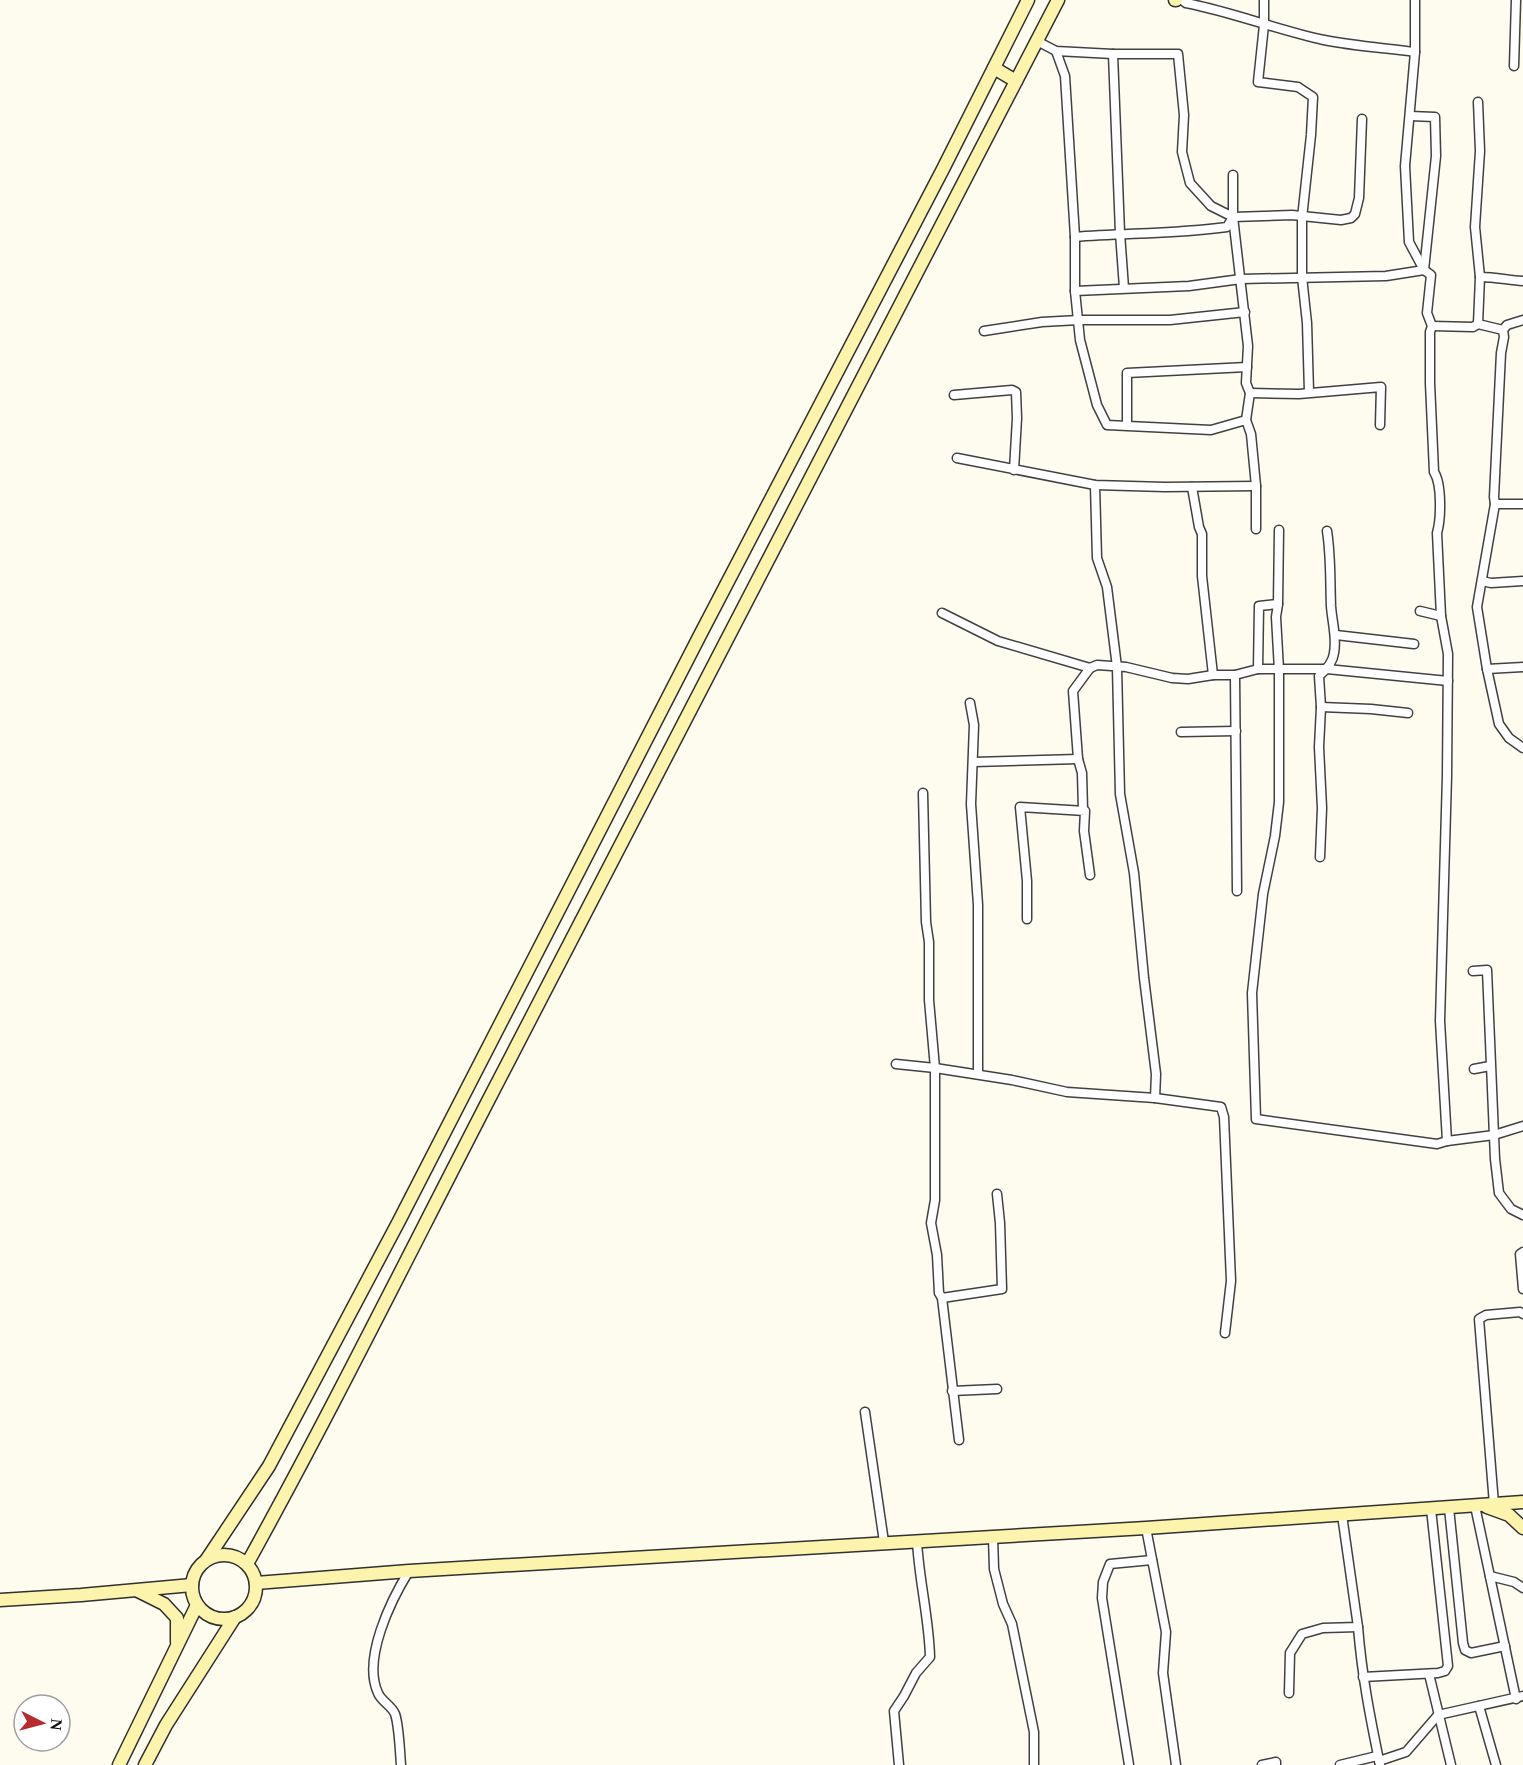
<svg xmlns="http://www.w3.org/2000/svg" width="1523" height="1765" font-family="'Times New Roman',serif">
<rect width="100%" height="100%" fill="#fefcef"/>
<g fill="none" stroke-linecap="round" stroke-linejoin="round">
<g stroke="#414141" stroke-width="11">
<g id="street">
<path d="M1182 0 1186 3C1233 12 1277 30 1324 40 1354 46 1385 48 1415 52"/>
<polyline points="1264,0 1264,25 1258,82 1298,87 1313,97 1311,135 1302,218 1302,277 1307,323 1309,392"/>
<path d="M1415 0V52L1405 166 1409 242 1424 270 1431 275 1427 313 1432 326 1430 332V383L1434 472C1442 484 1441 519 1437 533L1441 616 1448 654 1447 776 1440 1021 1447 1141"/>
<polyline points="1037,41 1056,51 1113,54 1178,54 1184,115 1182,152 1190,183 1211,206 1233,217"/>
<polyline points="1056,51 1065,76 1075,237 1075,291 1080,340 1097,405 1107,425 1211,430 1246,420"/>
<polyline points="1113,54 1120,233 1124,288"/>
<polyline points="1514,66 1516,0"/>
<polyline points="1478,102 1480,151 1475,227 1480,277 1478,324"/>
<polyline points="1233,175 1233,217 1248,346 1246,383 1250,393 1246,420 1251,434 1256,486 1256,529"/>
<path d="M1075 237C1126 233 1176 234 1227 227L1233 217 1292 215 1341 220 1351 218 1355 214 1359 198 1362 119"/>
<path d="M1480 277C1495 277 1508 280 1523 281"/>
<polyline points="1075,291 1189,286 1241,279 1386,276 1424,270 1436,156 1435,117 1410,116"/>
<polyline points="1432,326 1473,327 1478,324 1503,330 1507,325 1523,320"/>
<polyline points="1503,330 1504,337 1501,353 1494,497 1495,504 1477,607 1487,669 1499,724 1509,738 1523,748"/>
<polyline points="984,331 1042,322 1079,320 1170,320 1245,312"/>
<polyline points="1250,393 1299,394 1381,387 1380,425"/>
<polyline points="954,395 1012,390 1016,392 1017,418 1014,470"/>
<polyline points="1127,425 1127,373 1247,367"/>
<polyline points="957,458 1095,485 1165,487 1256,486"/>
<polyline points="1095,485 1097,558 1107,587 1117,667 1120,794 1134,873 1144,978 1156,1074 1155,1098"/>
<polyline points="1192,487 1199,527 1202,534 1202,576 1213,675"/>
<polyline points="1495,504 1523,504"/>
<polyline points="1279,530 1278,604 1276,617 1279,670 1279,802 1275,836 1263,894 1252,993 1256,1119 1437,1144 1447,1141 1494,1135 1523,1126"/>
<polyline points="1482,581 1491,583 1523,581"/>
<polyline points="1420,611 1441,616"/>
<polyline points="942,613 998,641 1090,668 1097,665 1126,667 1172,678 1188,679 1213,675 1235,675 1258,669 1327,669 1448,681"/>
<polyline points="1336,635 1414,644"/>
<polyline points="1258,669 1259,606 1278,604"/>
<polyline points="1487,669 1523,667"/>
<polyline points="1235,675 1237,891"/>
<polyline points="970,703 974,725 971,804 978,905 978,1074"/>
<polyline points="1321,707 1371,709 1408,713"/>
<polyline points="1181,732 1236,731"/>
<polyline points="974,762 1078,759"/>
<polyline points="923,793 926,922 929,942 929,1000 935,1068 935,1200 931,1223 937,1255 939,1293 942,1298 959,1440"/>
<polyline points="1083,810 1082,773 1078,759 1073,691 1090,668"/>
<path d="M1320 857 1322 808 1319 747 1321 707 1319 676C1326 670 1333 662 1334 653 1337 637 1332 622 1331 606 1330 581 1331 556 1327 531"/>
<polyline points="1027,919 1027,881 1020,807 1085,811 1084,831 1090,875"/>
<polyline points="1473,971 1487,970 1495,1159 1499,1193 1511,1209 1523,1215"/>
<polyline points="896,1064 935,1068 1012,1080 1067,1092 1155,1098 1221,1107 1224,1117 1231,1281 1225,1333"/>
<polyline points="1474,1069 1490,1066"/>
<polyline points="1523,1252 1520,1254 1523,1289"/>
<polyline points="942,1298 1002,1289 1000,1223 997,1194"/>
<polyline points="952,1391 997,1389"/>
<polyline points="865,1412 884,1542"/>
<polyline points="1494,1504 1479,1319 1486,1315 1520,1312 1523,1314"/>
<polyline points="1475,1506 1516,1699"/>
<polyline points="1449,1508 1463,1643 1465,1650 1471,1653 1505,1646"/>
<polyline points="1146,1528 1166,1632 1163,1673 1176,1765"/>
<polyline points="993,1537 994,1569 1003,1604 1012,1624 1034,1732 1034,1765"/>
<polyline points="1490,1576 1514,1582 1523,1588"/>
<path d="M1358 1627C1362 1676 1370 1717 1380 1765"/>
<polyline points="1429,1674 1451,1765"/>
<polyline points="1363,1677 1438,1673 1445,1671 1448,1666 1431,1509"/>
<polyline points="1289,1693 1290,1653 1302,1634 1323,1628 1358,1627 1342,1515"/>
<polyline points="1479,1706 1496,1765"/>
<polyline points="1379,1761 1406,1752 1438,1715 1523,1696"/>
<path d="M401 1765C400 1753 399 1725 395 1714 392 1706 381 1701 378 1693 362 1659 391 1600 409 1571"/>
<path d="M899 1765 894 1711 904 1696 916 1673 930 1657C929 1618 919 1580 917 1541"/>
<polyline points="1129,1765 1102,1598 1103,1582 1110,1564 1152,1560"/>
<polyline points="1262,1765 1276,1762 1276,1765"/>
<polyline points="1340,1765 1377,1756"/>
</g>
</g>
<g stroke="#303030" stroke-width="15">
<g id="secondary">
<polyline points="1175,0 1176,0"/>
<polyline points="994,68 1016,81"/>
<polyline points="1487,1507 1509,1515 1523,1528"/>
<circle cx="224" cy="1587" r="32"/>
<polyline points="207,1559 269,1466 399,1221 699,637 943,169 1028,0"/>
<path d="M247 1564C331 1412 408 1256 488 1101 677 734 869 367 1058 0"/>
<polyline points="256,1583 409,1571 1146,1528 1523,1502"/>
<polyline points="138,1591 164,1604 177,1618 177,1642"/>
<polyline points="0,1600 81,1595 192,1585"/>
<polyline points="119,1765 197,1605"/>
<polyline points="145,1765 166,1725 235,1617"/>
</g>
</g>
<use href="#street" stroke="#fff" stroke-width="8"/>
<use href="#secondary" stroke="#fcf4ac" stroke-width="12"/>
</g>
<g transform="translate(42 1723) rotate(96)"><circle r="28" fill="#ffffff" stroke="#9f9f9f" stroke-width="1.5"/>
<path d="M0-4.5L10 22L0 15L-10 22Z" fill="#ba292e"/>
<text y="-9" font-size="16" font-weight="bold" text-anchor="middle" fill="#0e0e0e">N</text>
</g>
</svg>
